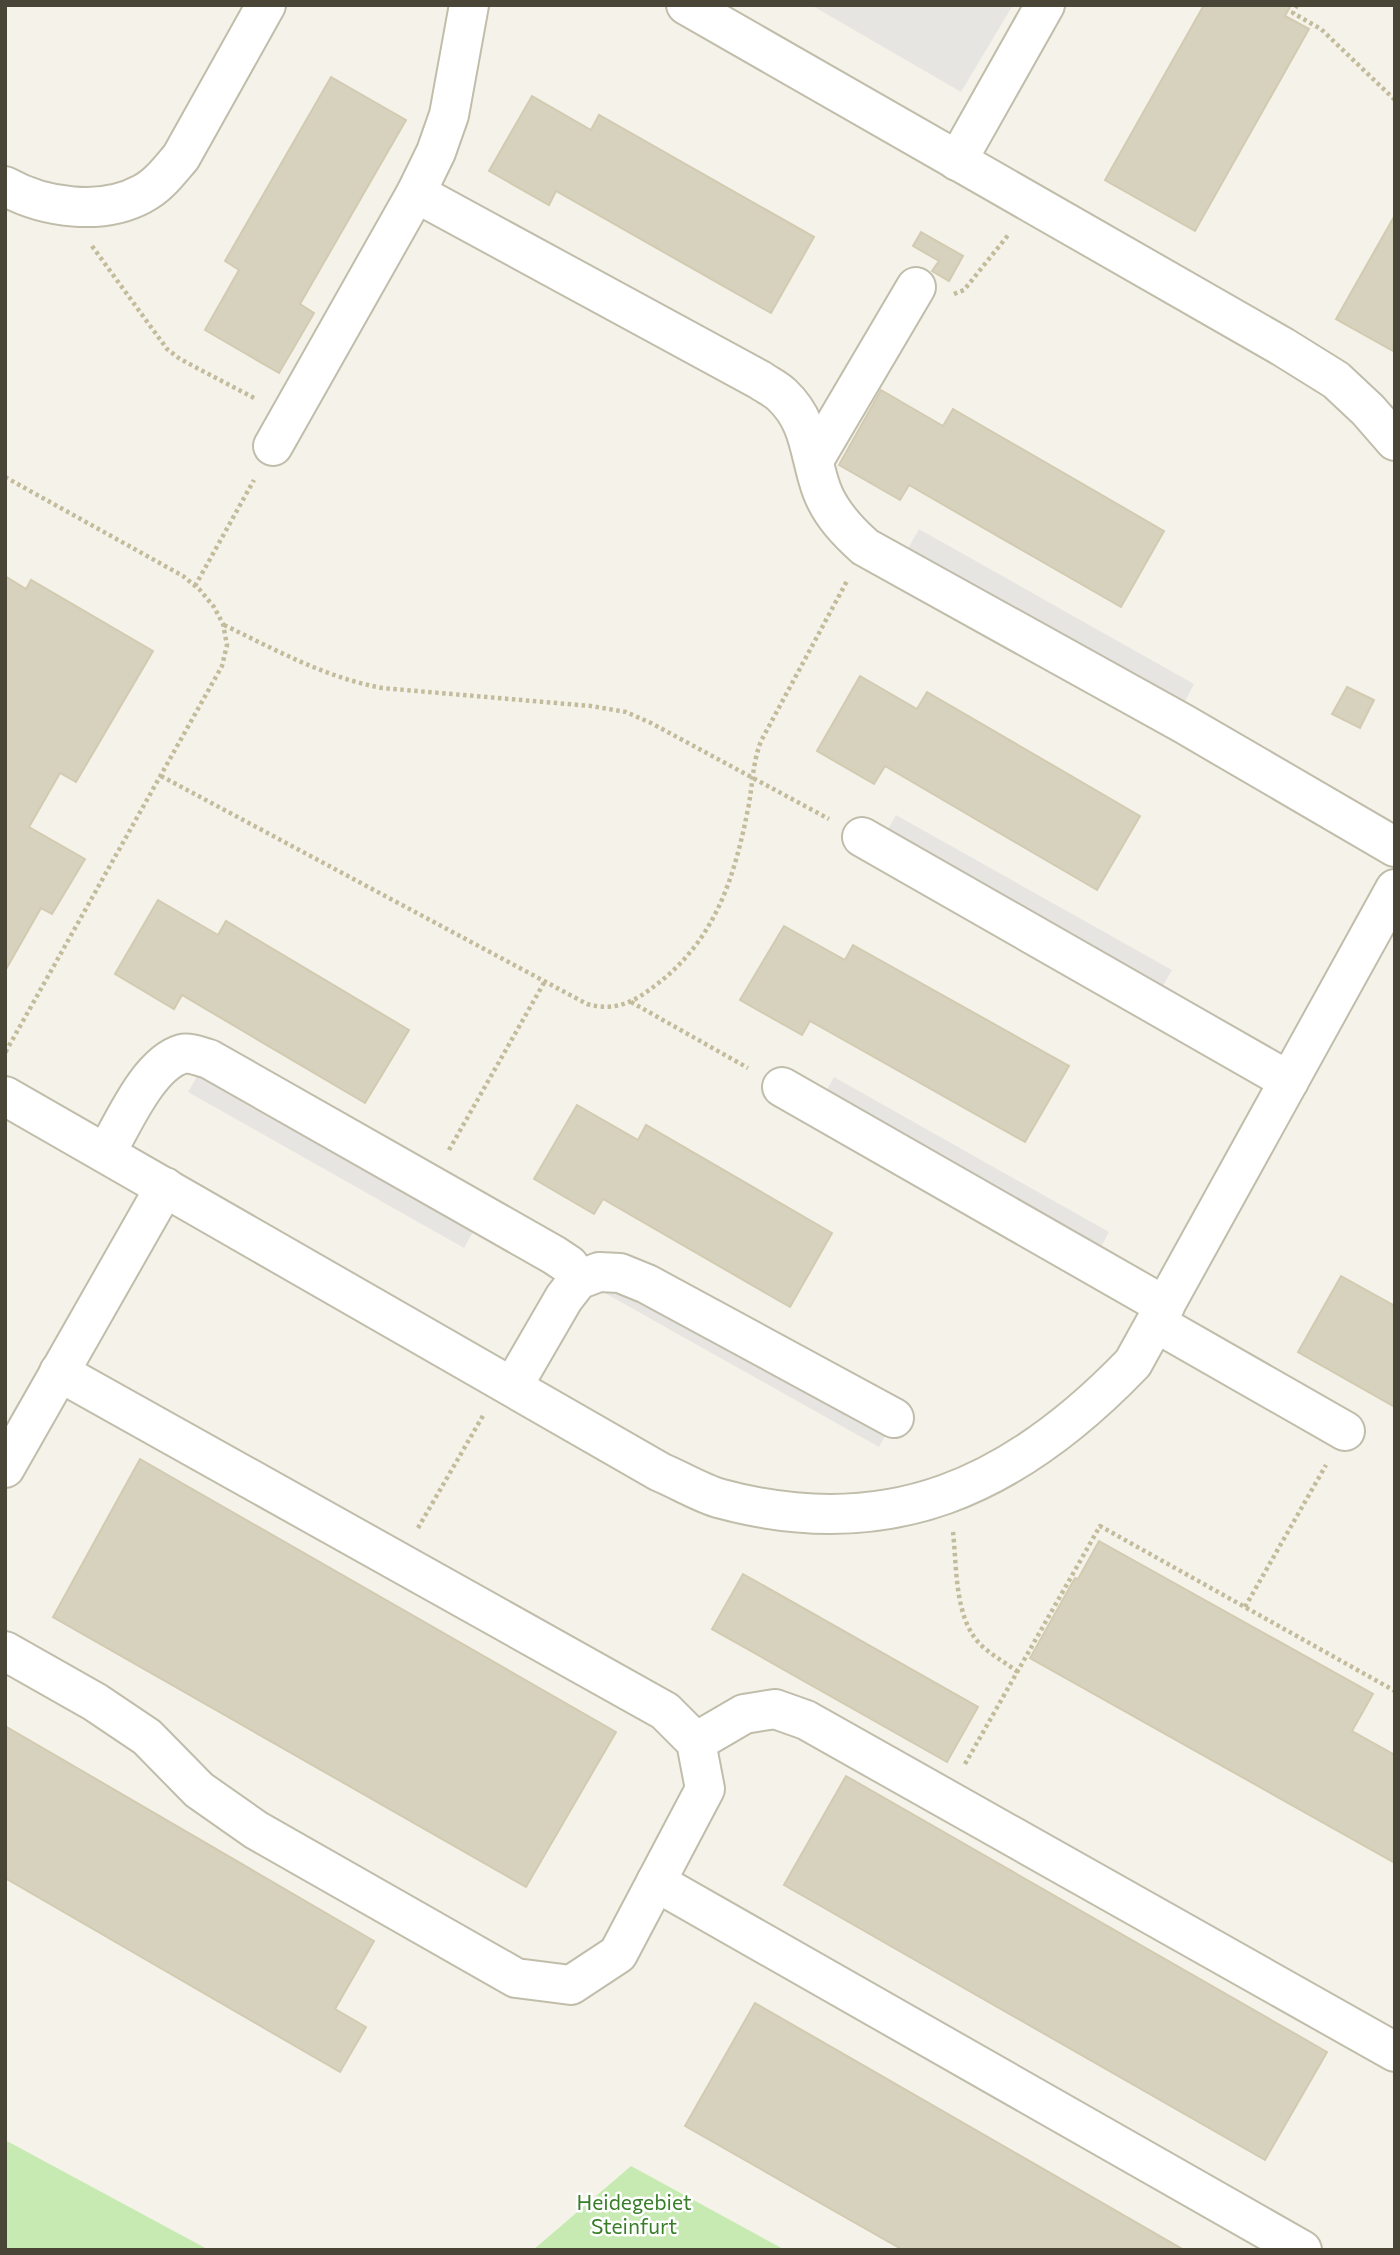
<svg xmlns="http://www.w3.org/2000/svg" width="1400" height="2255" font-family="Commissioner,sans-serif">
<rect width="100%" height="100%" fill="#f5f3e9"/>
<g fill="#c6eab1">
<polygon points="5,2140 209,2250 5,2250"/>
<polygon points="631,2166 785,2250 533,2250"/>
</g>
<g fill="#e6e5e1">
<polygon points="811,5 1013,5 961,92"/>
<polygon points="919,529 1194,684 1182,707 906,552"/>
<polygon points="896,815 1172,970 1159,993 883,838"/>
<polygon points="201,1070 477,1225 464,1248 188,1092"/>
<polygon points="834,1077 1109,1232 1097,1255 821,1100"/>
<polygon points="616,1269 891,1425 879,1447 603,1292"/>
</g>
<g fill="#d7d2be" stroke="#d2cbb1" stroke-width="2">
<polygon points="1204,5 1291,5 1285,16 1309,29 1195,231 1105,180"/>
<polygon points="331,77 406,120 300,304 314,313 279,373 205,330 239,270 225,261"/>
<polygon points="532,96 591,130 599,115 814,237 771,313 556,191 549,205 489,171"/>
<polygon points="1395,215 1395,352 1336,319"/>
<polygon points="921,232 963,256 949,281 932,271 939,261 913,246"/>
<polygon points="881,390 943,426 953,409 1164,531 1121,607 909,485 900,500 839,465"/>
<polygon points="5,576 26,589 31,580 153,651 76,782 60,773 29,827 85,859 52,914 41,908 5,971"/>
<polygon points="860,676 917,709 927,692 1140,816 1097,890 885,766 874,784 817,751"/>
<polygon points="1347,687 1374,700 1360,728 1332,714"/>
<polygon points="158,900 218,935 226,921 409,1030 365,1103 182,995 174,1009 115,974"/>
<polygon points="784,926 845,960 853,945 1069,1066 1025,1142 810,1021 802,1035 740,1000"/>
<polygon points="577,1105 638,1140 646,1125 832,1233 790,1307 603,1199 594,1214 534,1179"/>
<polygon points="1341,1276 1395,1306 1395,1407 1298,1352"/>
<polygon points="140,1459 616,1732 526,1887 53,1617"/>
<polygon points="1099,1541 1373,1694 1352,1731 1395,1755 1395,1863 1030,1658 1075,1578 1078,1579"/>
<polygon points="743,1574 978,1707 947,1762 712,1629"/>
<polygon points="5,1726 374,1941 335,2009 366,2027 340,2072 5,1878"/>
<polygon points="846,1776 1327,2052 1265,2160 784,1885"/>
<polygon points="755,2003 1184,2250 903,2250 685,2126"/>
</g>
<g fill="none" stroke-linecap="round" stroke-linejoin="round">
<g stroke="#c1bdab" stroke-width="42">
<g id="minor">
<path d="M469 5 449 115 436 152 416 193 760 380C767 385 776 389 782 395 812 423 809 457 822 491 831 514 847 531 865 547L1184 724 1395 847"/>
<polyline points="686,5 1283,347 1336,380 1368,410 1395,441"/>
<polyline points="957,161 1045,5"/>
<path d="M5 186C44 208 102 216 142 194 158 186 169 171 181 157L266 5"/>
<polyline points="273,446 416,193"/>
<polyline points="814,460 916,287"/>
<polyline points="862,837 1289,1081"/>
<polyline points="782,1087 1165,1306"/>
<path d="M5 1096 660 1472C679 1480 699 1492 718 1498 889 1545 1015 1486 1133 1363L1395 889"/>
<path d="M106 1153C123 1124 148 1064 182 1054 189 1052 201 1057 209 1059L554 1255 569 1265 578 1280"/>
<polyline points="1156,1323 1345,1431"/>
<polyline points="513,1386 564,1298 578,1280 599,1272 620,1273 647,1284 894,1418"/>
<polyline points="5,1468 165,1187"/>
<polyline points="5,1651 95,1702 147,1737 199,1790 256,1830 516,1978 571,1985 618,1954 705,1789 696,1742 665,1711 59,1372"/>
<polyline points="696,1742 744,1714 775,1709 806,1720 1395,2052"/>
<polyline points="656,1882 1302,2250"/>
</g>
</g>
<g stroke="#c3bc9c" stroke-width="4.5" stroke-dasharray="3.5 3.5" stroke-linecap="butt">
<polyline points="1297,5 1293,13 1321,29 1395,100"/>
<polyline points="92,246 167,349 180,359 256,399"/>
<polyline points="954,294 964,290 1009,234"/>
<polyline points="5,477 183,576 200,590 214,607 223,624 227,645 222,666 5,1053"/>
<polyline points="195,586 254,480"/>
<path d="M224 625C276 650 324 677 382 688L591 706 626 712 651 723 829 819"/>
<path d="M161 776 587 1004C615 1012 634 1002 656 985 715 940 734 879 748 809 753 784 752 765 761 741L847 581"/>
<polyline points="631,1002 748,1068"/>
<polyline points="449,1150 545,981"/>
<polyline points="418,1528 484,1414"/>
<path d="M953 1532C957 1567 954 1620 982 1646 993 1656 1006 1663 1018 1672"/>
<polyline points="1245,1607 1326,1465"/>
<polyline points="965,1764 1100,1526 1395,1691"/>
</g>
<use href="#minor" stroke="#fff" stroke-width="38"/>
</g>
<g text-anchor="middle" dominant-baseline="central" stroke-width="5" stroke-linejoin="round" paint-order="stroke">
<g font-size="21" fill="#387d28" stroke="#fff">
<text x="634" y="2201">Heidegebiet<tspan x="634" dy="24">Steinfurt</tspan></text>
</g>
</g>
<rect width="1400" height="2255" fill="none" stroke="#494537" stroke-width="14"/>
</svg>
